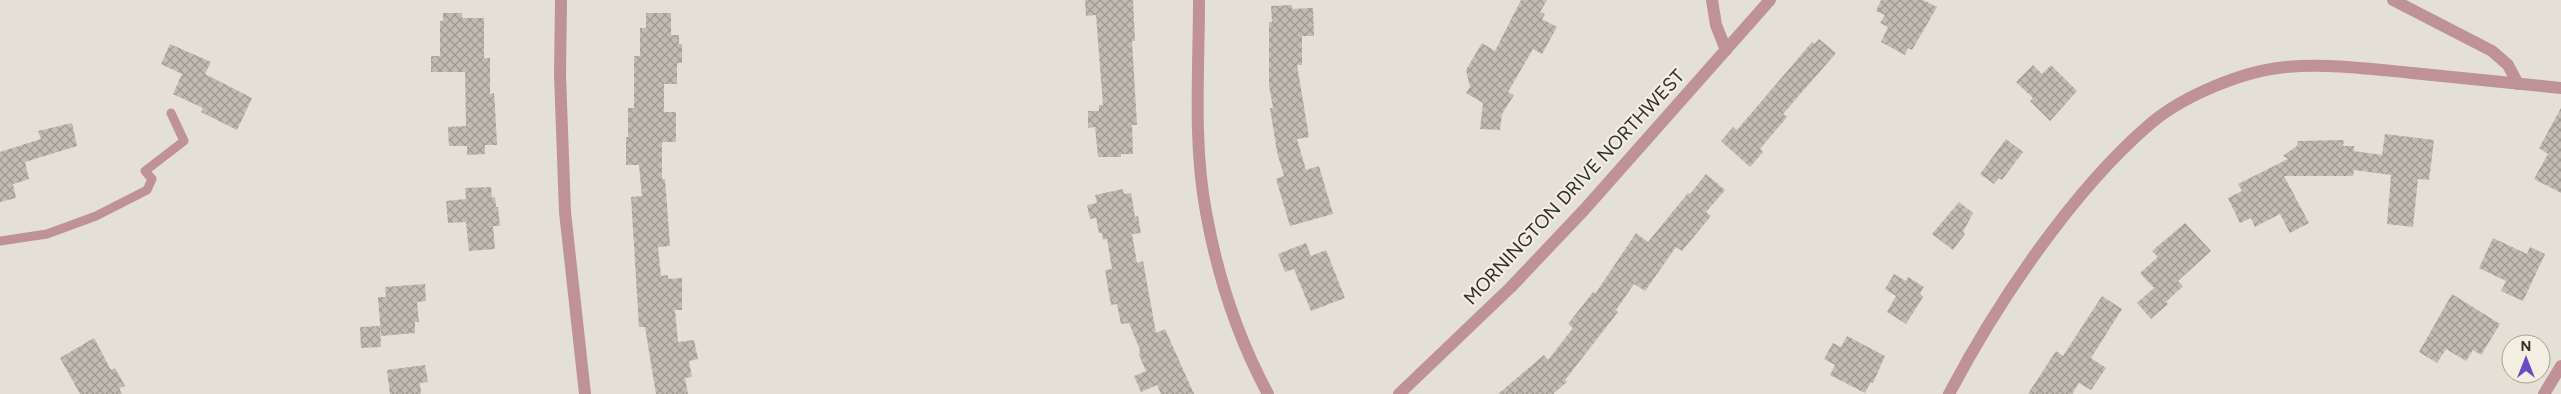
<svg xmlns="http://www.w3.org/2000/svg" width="2561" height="394" font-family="Figtree,sans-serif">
<defs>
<pattern id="building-cross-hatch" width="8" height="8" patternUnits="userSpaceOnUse" patternTransform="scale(1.25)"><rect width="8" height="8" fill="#c1bcb1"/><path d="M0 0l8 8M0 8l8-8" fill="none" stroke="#9d9990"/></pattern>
</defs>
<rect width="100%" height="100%" fill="#e5e0d5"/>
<g fill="url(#building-cross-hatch)">
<polygon points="1085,0 1133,0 1135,41 1132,41 1137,125 1132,125 1133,154 1121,154 1121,157 1098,157 1095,127 1088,128 1088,111 1099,111 1099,105 1103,105 1096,15 1086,16"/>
<polygon points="1521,0 1547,0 1540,12 1545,14 1542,19 1557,27 1542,54 1533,49 1508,92 1514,95 1502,114 1500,130 1480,129 1483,103 1466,93 1470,87 1466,70 1482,43 1495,51"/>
<polygon points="1881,0 1923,0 1937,7 1912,50 1908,48 1905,55 1881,42 1888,27 1880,23 1885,15 1876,11"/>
<polygon points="1292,5 1292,9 1313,8 1314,36 1302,36 1302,65 1297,65 1309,137 1297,139 1306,170 1319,166 1333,214 1290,226 1276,179 1284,176 1277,152 1270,108 1273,108 1269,85 1269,22 1272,22 1271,6"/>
<polygon points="443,13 462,13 462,18 484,18 484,58 490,58 490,94 494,93 495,106 497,145 485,145 485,154 467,155 467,146 449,146 448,127 466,126 465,72 431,72 431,56 440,56 440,21 443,21"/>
<polygon points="646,13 671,13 671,35 679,35 679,44 682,44 682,63 677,63 677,84 664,84 664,112 676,112 676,142 662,142 662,179 665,179 670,246 658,247 661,276 668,275 668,279 682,278 682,310 675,310 678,342 694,340 698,359 689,361 692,377 685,378 688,394 656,394 645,327 639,327 631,197 642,196 639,165 626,165 626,137 628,137 628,108 634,108 634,56 640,56 640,28 646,28"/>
<polygon points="1819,39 1836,53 1783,114 1787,117 1760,149 1763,152 1750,167 1721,141 1733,127 1737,130 1812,42 1814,44"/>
<polygon points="170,44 211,62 205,74 252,98 237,130 201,112 203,108 173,94 182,74 161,64"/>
<polygon points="2033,65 2042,74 2051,65 2077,91 2050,121 2030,101 2033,98 2016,82"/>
<polygon points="2561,108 2561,193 2534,179 2548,154 2539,148"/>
<polygon points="72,123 77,146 25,162 29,179 13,184 16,198 0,202 0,152 41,139 38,131"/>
<polygon points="2385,134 2434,140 2429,180 2418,179 2413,227 2387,224 2391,175 2354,170 2353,176 2284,176 2309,223 2290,233 2280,214 2255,227 2251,218 2240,223 2228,198 2242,191 2238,184 2288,159 2283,156 2297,146 2298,141 2344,140 2343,146 2354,146 2354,151 2382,155"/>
<polygon points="2006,139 2023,152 2002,180 1999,178 1994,184 1980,174"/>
<polygon points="1706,174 1725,190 1706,212 1711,216 1682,251 1676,247 1645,291 1634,284 1616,310 1618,312 1565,380 1567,382 1553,394 1498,394 1544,355 1548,360 1573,328 1568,324 1593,292 1595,294 1636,233 1648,242 1688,193 1690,194"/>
<polygon points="491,187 492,198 495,197 496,207 498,207 500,226 493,226 495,249 469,251 466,222 448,223 446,201 466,199 465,188"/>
<polygon points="1123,189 1124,194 1131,193 1135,217 1138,216 1141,233 1132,234 1137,263 1143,261 1156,333 1165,329 1194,394 1161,394 1157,385 1141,392 1134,376 1146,371 1139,355 1140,350 1129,323 1121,324 1117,304 1111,305 1105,270 1112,269 1107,239 1103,240 1102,233 1099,233 1096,218 1090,219 1087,205 1097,203 1095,195"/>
<polygon points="1959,202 1973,213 1963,232 1965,234 1953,250 1932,234"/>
<polygon points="2185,223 2211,251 2178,281 2183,286 2166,302 2168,304 2151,319 2137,303 2154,288 2140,273 2158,257 2152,251"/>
<polygon points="2493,238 2527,254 2530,247 2545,254 2523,301 2501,291 2506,281 2479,268"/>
<polygon points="1306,243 1311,256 1326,250 1345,298 1311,311 1294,269 1285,272 1278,254"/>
<polygon points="1894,274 1906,281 1908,277 1924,287 1920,293 1923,297 1906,324 1887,312 1896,296 1885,289"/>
<polygon points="425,284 426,301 417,302 419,322 415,322 415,333 381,336 378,297 386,297 385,287"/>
<polygon points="2452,294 2500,324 2481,355 2473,350 2466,361 2446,349 2437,363 2419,352"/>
<polygon points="2102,296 2122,309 2091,358 2106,368 2091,390 2079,383 2072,394 2028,394 2056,351 2063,356"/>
<polygon points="380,326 381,347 361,348 360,327"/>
<polygon points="1847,336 1885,356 1873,383 1871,382 1865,393 1830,375 1835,365 1824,359 1833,343 1841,347"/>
<polygon points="94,338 111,370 115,368 125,386 119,388 122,394 80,394 60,358"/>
<polygon points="425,365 428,382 420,383 421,394 390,394 387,370"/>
</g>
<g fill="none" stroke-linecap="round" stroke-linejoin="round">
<polyline stroke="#bf9297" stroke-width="9" points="0,241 47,234 96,216 147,190 152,179 145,171 184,141 171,113"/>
<g stroke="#bf9297" stroke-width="12">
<polyline points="561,0 560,75 565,212 585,394"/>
<path d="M1199 0C1199 69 1193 144 1206 212 1217 274 1238 338 1268 394"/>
<polyline points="1712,0 1716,25 1726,50"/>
<polyline points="2393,0 2492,51 2508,65 2518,84"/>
<polyline points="1399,394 1511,287 1584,210 1770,0"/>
<path d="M1949 394C1997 303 2072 191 2150 124 2183 96 2242 71 2286 67 2327 63 2371 69 2412 73 2462 78 2511 83 2561 88"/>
<polyline points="2544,394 2561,366"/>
</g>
</g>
<g text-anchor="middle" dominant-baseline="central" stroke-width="4.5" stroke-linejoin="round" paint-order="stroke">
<g font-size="19" fill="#32302c" stroke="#f3eee2">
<text transform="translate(1574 187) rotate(-47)">MORNINGTON DRIVE NORTHWEST</text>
</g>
</g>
<g transform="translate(2526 359)"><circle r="24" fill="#f3eee2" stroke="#a6a299"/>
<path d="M0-4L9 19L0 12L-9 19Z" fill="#6c48c1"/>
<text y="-8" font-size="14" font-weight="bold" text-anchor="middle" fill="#32302c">N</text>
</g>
</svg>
